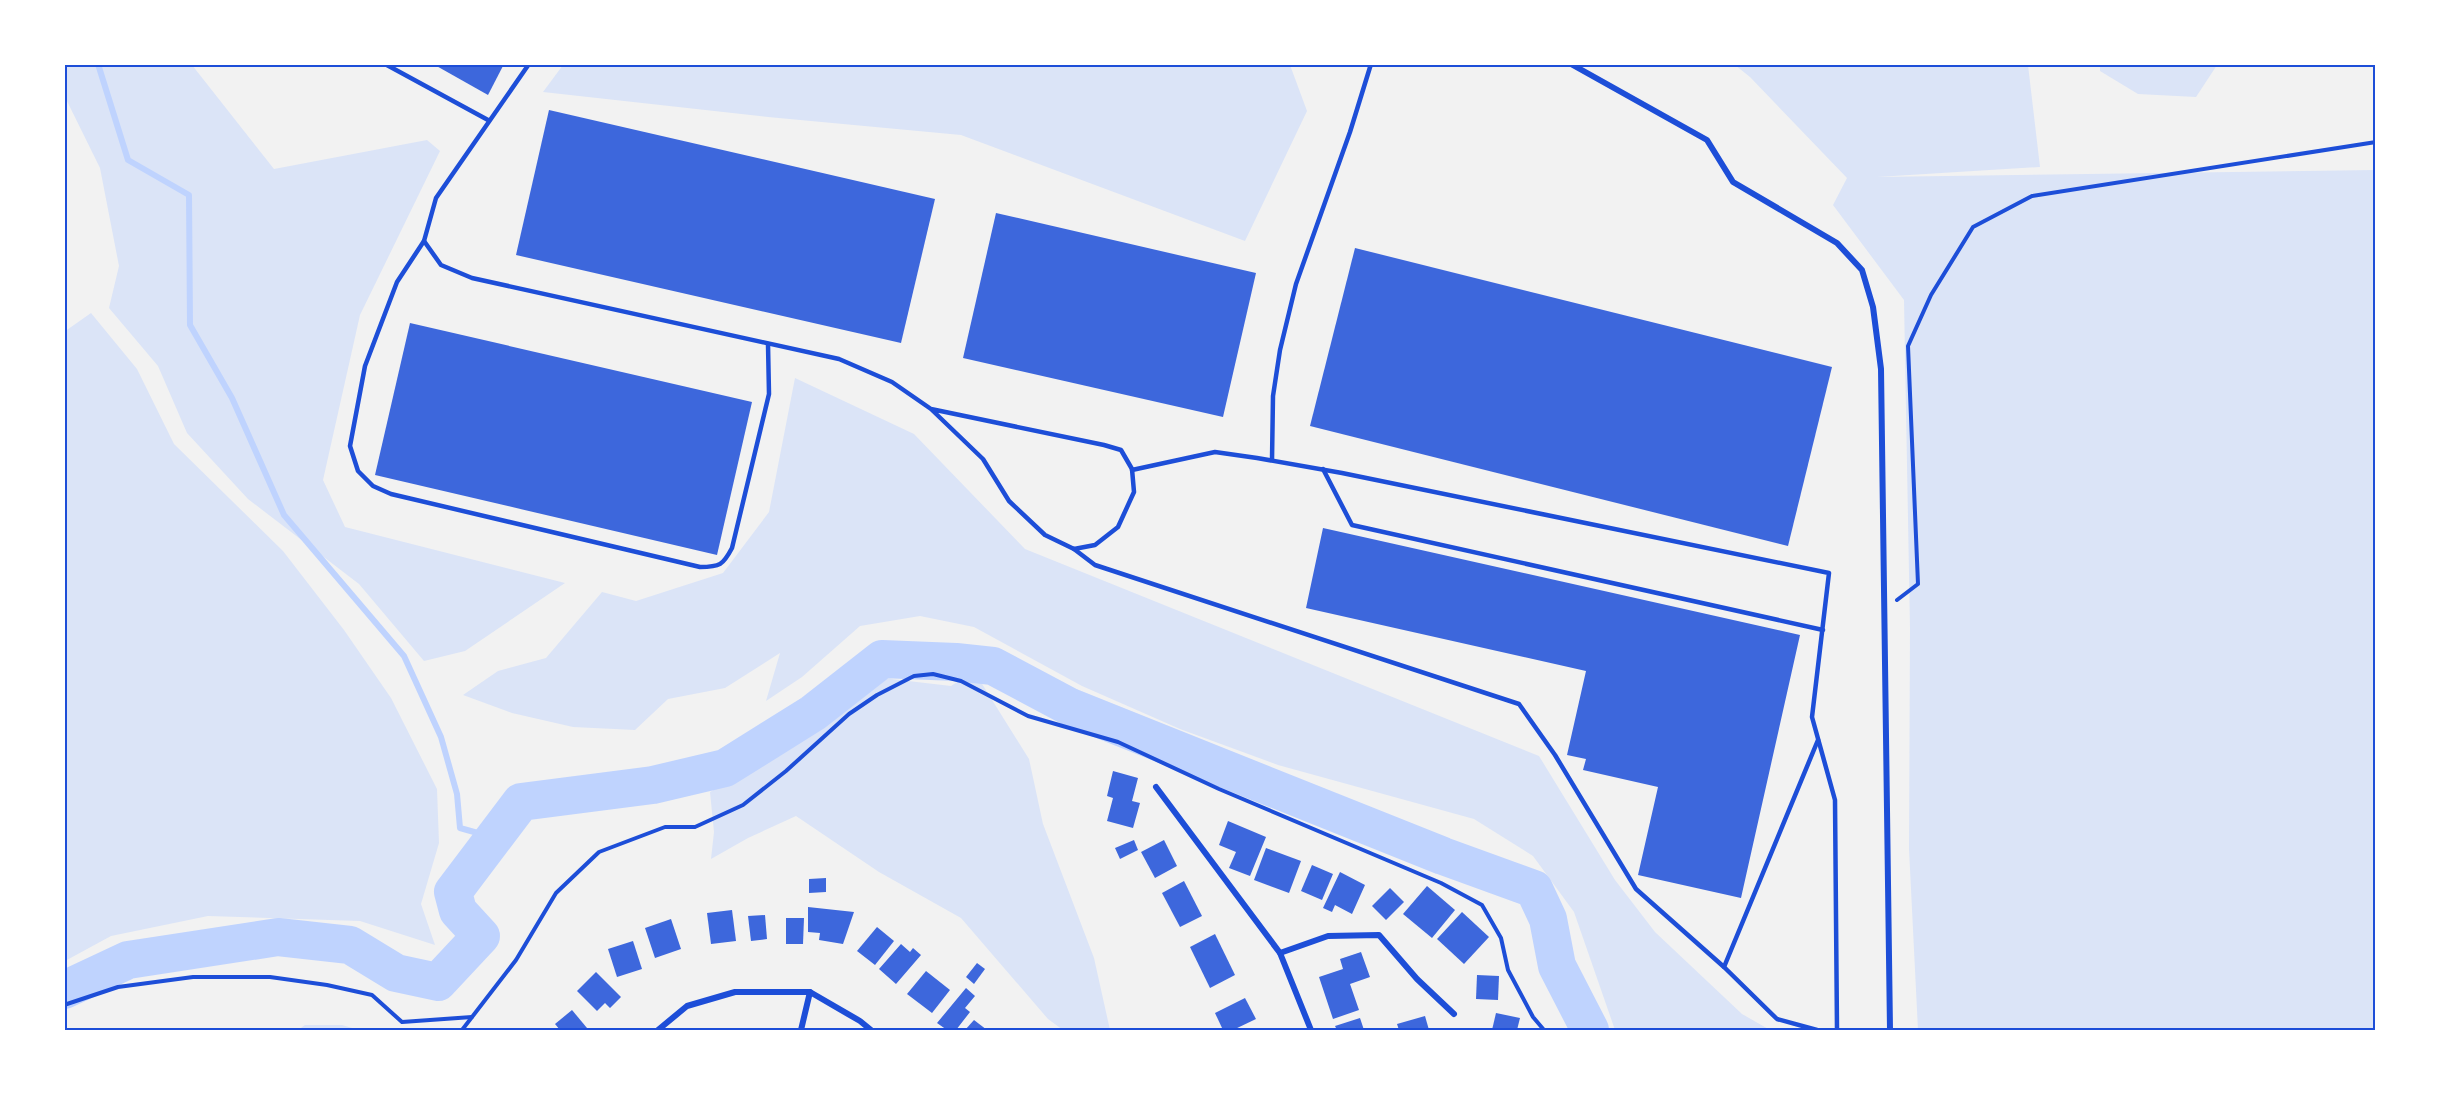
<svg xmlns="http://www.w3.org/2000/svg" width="2440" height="1095" font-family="'Sofia Sans Condensed',sans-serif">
<rect width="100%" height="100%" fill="#f2f2f2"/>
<g fill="#dbe4f7">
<polygon points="65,64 192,65 274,169 427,140 440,151 360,315 323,480 345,527 565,583 465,651 424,661 359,584 248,499 187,433 158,366 109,308 119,266 100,168 65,97"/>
<polygon points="563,65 1290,65 1307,111 1245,241 961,135 768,117 543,92"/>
<polygon points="1735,65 2028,65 2040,167 1877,177 2375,170 2375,1030 1918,1030 1909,849 1910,628 1904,300 1833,205 1847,178 1750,77"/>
<polygon points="2100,65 2100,64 2217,65 2196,97 2138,94 2100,71"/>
<polygon points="91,313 137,369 174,444 283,551 344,630 391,698 437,789 439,843 421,904 435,945 360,921 208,916 111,936 65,961 64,332"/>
<polygon points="795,378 914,434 1025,549 1539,756 1615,880 1655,932 1742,1014 1770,1030 1615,1030 1574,912 1533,856 1474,819 1278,765 1180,729 1082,686 974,627 920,616 860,626 802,677 766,701 780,653 725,688 668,699 635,730 573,727 512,713 463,695 498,671 546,658 602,592 636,601 723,573 769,512"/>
<polygon points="974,671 1029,759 1043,824 1094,958 1110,1030 1063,1030 1048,1019 961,918 879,872 796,816 748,838 711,859 714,832 710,792 803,735 838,704 874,677 951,686"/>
<polygon points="305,1025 342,1025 359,1030 298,1030"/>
</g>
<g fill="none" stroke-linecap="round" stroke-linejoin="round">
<polyline stroke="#bfd3fe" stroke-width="6" points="98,64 128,160 189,195 190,325 232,398 284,515 404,656 441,737 457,794 460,828 492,837"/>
<polyline stroke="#bfd3fe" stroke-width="38" points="64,990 128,960 278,937 350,945 396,973 438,982 481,936 458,911 453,892 521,802 653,785 725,768 813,713 882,659 956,662 993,666 1070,707 1443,856 1534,889 1548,919 1557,966 1590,1030"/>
</g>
<g fill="#3d67dc">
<polygon points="433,64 504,64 488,95"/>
<polygon points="549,110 935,199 901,343 516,255"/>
<polygon points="996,213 1256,273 1223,417 963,358"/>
<polygon points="1355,248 1832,367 1788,546 1310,426"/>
<polygon points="410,323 752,402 717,555 375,475"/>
<polygon points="1323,528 1800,635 1741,898 1638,875 1658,787 1583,770 1586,759 1567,755 1586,671 1306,608"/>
<polygon points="1113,771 1138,778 1132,801 1140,803 1133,828 1107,821 1113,798 1107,796"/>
<polygon points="1228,821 1266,837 1250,876 1229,868 1236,852 1219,845"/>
<polygon points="1134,840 1138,850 1120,859 1115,848"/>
<polygon points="1164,840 1177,866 1155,878 1141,852"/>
<polygon points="1266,848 1301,861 1289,893 1254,880"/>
<polygon points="1312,865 1333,874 1322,900 1301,891"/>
<polygon points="1340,872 1365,885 1352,914 1335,905 1332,912 1323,908"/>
<polygon points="826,878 826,892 809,893 809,879"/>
<polygon points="1184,881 1202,916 1180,927 1162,893"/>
<polygon points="1427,886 1455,910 1432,938 1403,914"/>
<polygon points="1390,888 1404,902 1386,920 1372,906"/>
<polygon points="808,907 854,912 843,944 819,940 820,933 808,932"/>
<polygon points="732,910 736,941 711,944 707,913"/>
<polygon points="1462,912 1489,937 1464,964 1437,939"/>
<polygon points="765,915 767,939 751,941 748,916"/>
<polygon points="786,918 804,918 803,944 786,944"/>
<polygon points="671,919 681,949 655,958 645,928"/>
<polygon points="877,927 894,941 875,965 857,951"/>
<polygon points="1215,934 1235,975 1210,988 1190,947"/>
<polygon points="633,941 642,969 617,977 608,949"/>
<polygon points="901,944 910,952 913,948 921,955 896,984 879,969"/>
<polygon points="1361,952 1370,977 1350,984 1359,1010 1333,1019 1319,977 1343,969 1340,959"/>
<polygon points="977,963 985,969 974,984 966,977"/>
<polygon points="926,971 950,990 932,1013 907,994"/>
<polygon points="596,972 621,997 610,1008 605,1003 597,1011 577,991"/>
<polygon points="1477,975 1499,976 1498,1000 1476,999"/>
<polygon points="966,988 975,996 965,1008 970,1012 956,1030 947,1030 937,1023"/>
<polygon points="1245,998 1256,1019 1233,1030 1223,1030 1215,1013"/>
<polygon points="572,1010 587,1028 585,1030 560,1030 555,1024"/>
<polygon points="1496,1013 1520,1018 1517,1030 1492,1030"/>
<polygon points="1425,1016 1429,1030 1399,1030 1397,1024"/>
<polygon points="1360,1018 1364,1030 1337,1030 1335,1026"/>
<polygon points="974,1020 987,1030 965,1030"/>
</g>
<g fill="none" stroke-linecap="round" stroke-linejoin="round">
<g stroke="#1d4ed8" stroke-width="4">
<polyline points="1897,600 1918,584 1908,346 1931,295 1973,227 2032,196 2376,142"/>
<polyline points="64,1005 118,987 193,977 270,977 327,985 372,995 402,1022 472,1017"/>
<polyline points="462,1030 516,960 556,893 599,852 665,827 695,827 743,805 786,771 849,714 877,695 914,676 933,674 961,681 1028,716 1118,742 1219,789 1441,883 1482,905 1501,938 1508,970 1533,1017 1544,1030"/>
</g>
<g stroke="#1d4ed8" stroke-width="4.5">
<polyline points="385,64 488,120"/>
<polyline points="529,64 436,198 424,241 441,265 472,278 839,359 892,382 931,409 983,459 1009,501 1045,535 1074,549 1095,545 1118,527 1134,492 1132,469 1121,450 1104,445 931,409"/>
<path d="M424 241 397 282 365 366 350 446 358 471 373 486 391 494 700 567C720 567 723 565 732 548L769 394 768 344"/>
<polyline points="1272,460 1273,396 1280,350 1296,284 1350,132 1371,64"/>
<polyline points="1323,469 1352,525 1823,630"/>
<polyline points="1132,470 1215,452 1257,458 1342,473 1829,573 1812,717 1835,800 1837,1030"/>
<polyline points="1074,549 1095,565 1519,704 1555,755 1636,889 1724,967 1777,1019 1817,1030"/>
<polyline points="1724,967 1818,740"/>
</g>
<g stroke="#1d4ed8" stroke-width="6">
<polyline points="1571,64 1707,140 1733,182 1837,243 1862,270 1873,307 1881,369 1890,1030"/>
<polyline points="1156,787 1280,953 1311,1030"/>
<polyline points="1280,953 1328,936 1379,935 1417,979 1454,1014"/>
<polyline points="658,1030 687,1006 735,992 810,992 860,1021 871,1030"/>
<polyline points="801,1030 810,992"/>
</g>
</g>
<rect width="2440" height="1095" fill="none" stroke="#ffffff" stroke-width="132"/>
<rect x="66" y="66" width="2308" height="963" fill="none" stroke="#1d4ed8" stroke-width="2"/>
</svg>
